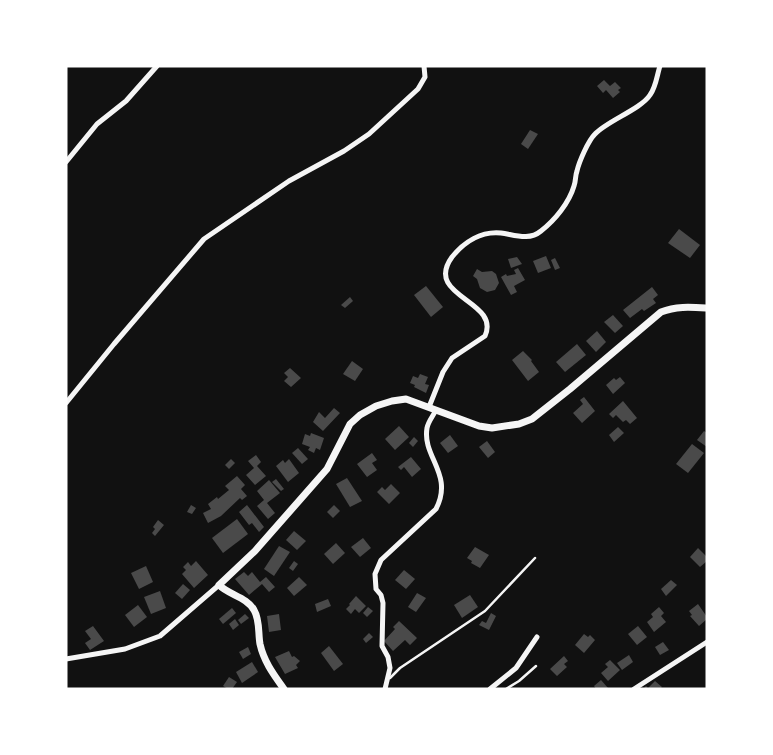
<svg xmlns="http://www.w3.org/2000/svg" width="773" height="755" font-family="'PT Sans',sans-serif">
<rect width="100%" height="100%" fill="#111"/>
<g fill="#4a4a4a">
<polygon points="604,80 610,86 615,82 621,88 618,90 620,92 613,98 606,90 603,93 597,86"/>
<polygon points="530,130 538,134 528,149 521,144"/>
<polygon points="679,229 700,245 690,258 668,243"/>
<polygon points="546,256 551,268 538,273 533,261"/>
<polygon points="517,257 522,264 511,268 508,259"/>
<polygon points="555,258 560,268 555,270 551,260"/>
<polygon points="518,268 525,280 514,286 517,292 511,295 501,277 506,274 507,276 516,274 514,270"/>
<polygon points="477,269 482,272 492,271 496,274 499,283 495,290 487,292 480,288 477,279 473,276"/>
<polygon points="426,286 443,307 431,317 414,295"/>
<polygon points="652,287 658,295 653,299 656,303 644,311 642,309 630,318 623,310"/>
<polygon points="350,297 353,301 345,308 341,305"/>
<polygon points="613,315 623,326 615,333 604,322"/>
<polygon points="597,331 606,342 596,352 586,341"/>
<polygon points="577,344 586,355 565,372 556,362"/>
<polygon points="523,351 532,360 531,361 539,372 528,381 512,360"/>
<polygon points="352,361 363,369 355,381 343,374"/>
<polygon points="290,368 301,378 291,387 284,381 288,377 284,373"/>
<polygon points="420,374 428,377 425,384 429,385 426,393 414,387 415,385 410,383 413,376 418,378"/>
<polygon points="620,377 625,383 613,394 606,385 614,378 616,380"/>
<polygon points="584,397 595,411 582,423 573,413 583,404 580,400"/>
<polygon points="623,401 637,418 630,424 626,420 623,422 616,415 613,418 609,414"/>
<polygon points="334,408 340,413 323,431 313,422 319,412 325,418"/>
<polygon points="399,426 409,437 395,450 385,439"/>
<polygon points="618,427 624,433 614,442 609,435"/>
<polygon points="704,431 707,433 707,447 697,440"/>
<polygon points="311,433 324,438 320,450 316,448 314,453 308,450 310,447 302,444 305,434 310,436"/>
<polygon points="450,435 458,446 448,453 440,443"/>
<polygon points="414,437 418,441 413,447 409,443"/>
<polygon points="487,441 495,452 488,458 479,447"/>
<polygon points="692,444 704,453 688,473 676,464"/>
<polygon points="298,448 308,459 302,464 292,453"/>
<polygon points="372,453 377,460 372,463 377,470 367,477 357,464"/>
<polygon points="256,455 261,462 257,466 266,476 255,485 246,475 254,468 248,461"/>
<polygon points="411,457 421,469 412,477 404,467 401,470 398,467"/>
<polygon points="231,459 235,463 229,469 225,465"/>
<polygon points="289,459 299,473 288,482 276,466 283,460 285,463"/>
<polygon points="237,476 245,485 241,489 247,496 242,500 240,498 221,516 208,523 203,513 211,509 208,504 217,497 218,499 229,490 225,486"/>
<polygon points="347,478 362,501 350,507 336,484"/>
<polygon points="276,479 284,489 281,491 272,482"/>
<polygon points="269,480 280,493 267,503 275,513 268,519 257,506 264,500 257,491"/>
<polygon points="391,484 400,493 389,504 377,492 382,487 385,490"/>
<polygon points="191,505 196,508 192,514 187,512"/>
<polygon points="247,505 264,527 259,532 252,523 249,525 239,512"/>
<polygon points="334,505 340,511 333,518 327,512"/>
<polygon points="237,519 248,534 223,553 212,538"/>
<polygon points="158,520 164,525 155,536 152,533 155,529 153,527"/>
<polygon points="294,531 306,541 297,550 286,540"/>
<polygon points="363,538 371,548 360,557 351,547"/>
<polygon points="336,543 345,553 333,564 324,554"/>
<polygon points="279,546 290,552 274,576 264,569"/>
<polygon points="475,547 489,555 480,568 471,563 472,561 467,558"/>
<polygon points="698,548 707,557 707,561 700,567 690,557"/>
<polygon points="196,561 208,575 194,588 182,574 186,570 183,567 188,562 191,566"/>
<polygon points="294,561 298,564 293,571 289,568"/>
<polygon points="146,566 153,582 139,589 131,573"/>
<polygon points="404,570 415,579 406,589 395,580"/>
<polygon points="244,572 248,576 252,572 260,582 266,577 275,587 269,592 262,584 249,595 235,579"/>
<polygon points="299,577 307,585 294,596 287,588"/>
<polygon points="671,580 677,585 666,596 661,589"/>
<polygon points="183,584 190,590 182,599 175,593"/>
<polygon points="160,591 166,608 151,614 144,597"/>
<polygon points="417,593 426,598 416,612 408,607"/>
<polygon points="470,595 478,607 462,618 454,605"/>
<polygon points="356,596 366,606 359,613 355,609 351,614 346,609 350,605 349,604"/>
<polygon points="328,599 331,606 317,612 315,604"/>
<polygon points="698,604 707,617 707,619 699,626 690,616 692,615 689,611"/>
<polygon points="138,605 147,617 134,627 125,615"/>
<polygon points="368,607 373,611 367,617 363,613"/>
<polygon points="659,607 664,613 661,616 666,622 654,632 647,622 653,617 651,614"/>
<polygon points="232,608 236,613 223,624 219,619"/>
<polygon points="491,613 496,616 489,630 479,625 482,621 486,623"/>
<polygon points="245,614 249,618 241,624 238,620"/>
<polygon points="279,614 281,630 269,632 267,616"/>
<polygon points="235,619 239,625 233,630 229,624"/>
<polygon points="399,621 417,638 410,645 405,640 393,651 384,641 395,629 393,627"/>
<polygon points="93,626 104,641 90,650 85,643 91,639 85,631"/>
<polygon points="638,626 647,637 637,645 628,634"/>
<polygon points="369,633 373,637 366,643 363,639"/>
<polygon points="584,634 588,637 590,635 595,640 584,653 575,645"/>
<polygon points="663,642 669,650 660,655 655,647"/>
<polygon points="329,646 343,664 334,671 321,653"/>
<polygon points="248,647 251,654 243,659 239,652"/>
<polygon points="289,651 292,657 294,656 300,661 296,665 298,668 285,674 275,657"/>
<polygon points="629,655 633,662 622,670 617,663"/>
<polygon points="564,656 568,661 564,664 567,667 557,676 550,669"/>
<polygon points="610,660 620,670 608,681 601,673 608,667 605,664"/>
<polygon points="252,662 258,672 242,683 236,672"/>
<polygon points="229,677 237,682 232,689 228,689 223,686"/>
<polygon points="601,680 608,688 607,689 596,689 594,686"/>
<polygon points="655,681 662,687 660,689 643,689 646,686 648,688"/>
</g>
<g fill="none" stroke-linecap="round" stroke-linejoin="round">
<g stroke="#f5f5f5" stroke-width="2.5">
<polyline points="390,678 400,668 485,611 535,558"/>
<polyline points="506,689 519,681 536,666"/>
</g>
<g stroke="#f5f5f5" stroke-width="5">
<polyline points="66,162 97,124 126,101 157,66"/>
<polyline points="66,403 114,344 204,239 289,181 344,151 369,134 418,89 425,77 424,66"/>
<path d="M429 407 443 372 452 358 485 336C501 300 423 297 452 257 464 242 481 231 501 233 515 235 529 241 541 231 555 220 569 203 574 186 576 181 575 176 577 171 579 162 588 141 595 134 607 121 641 109 650 95 656 87 657 75 660 66"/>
<polyline points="66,659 125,649 160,636 219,585"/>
<path d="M385 689 390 668 388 657 382 646 383 603 381 595 376 589 375 574 381 560 436 509C454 474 422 457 427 428 428 422 433 416 436 410"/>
<polyline points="490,689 516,668 537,637"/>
<polyline points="634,689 707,642"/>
</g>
<path stroke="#f5f5f5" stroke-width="7" d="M284 689C274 675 264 662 260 644 258 633 260 620 254 610 247 597 229 595 219 585L255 551 327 469 350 424 360 415 376 406 392 401 406 399 479 426 492 428 519 424 532 419 570 389 661 312C676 306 690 307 707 308"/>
</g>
<rect width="773" height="755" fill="none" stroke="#ffffff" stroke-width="135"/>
</svg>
